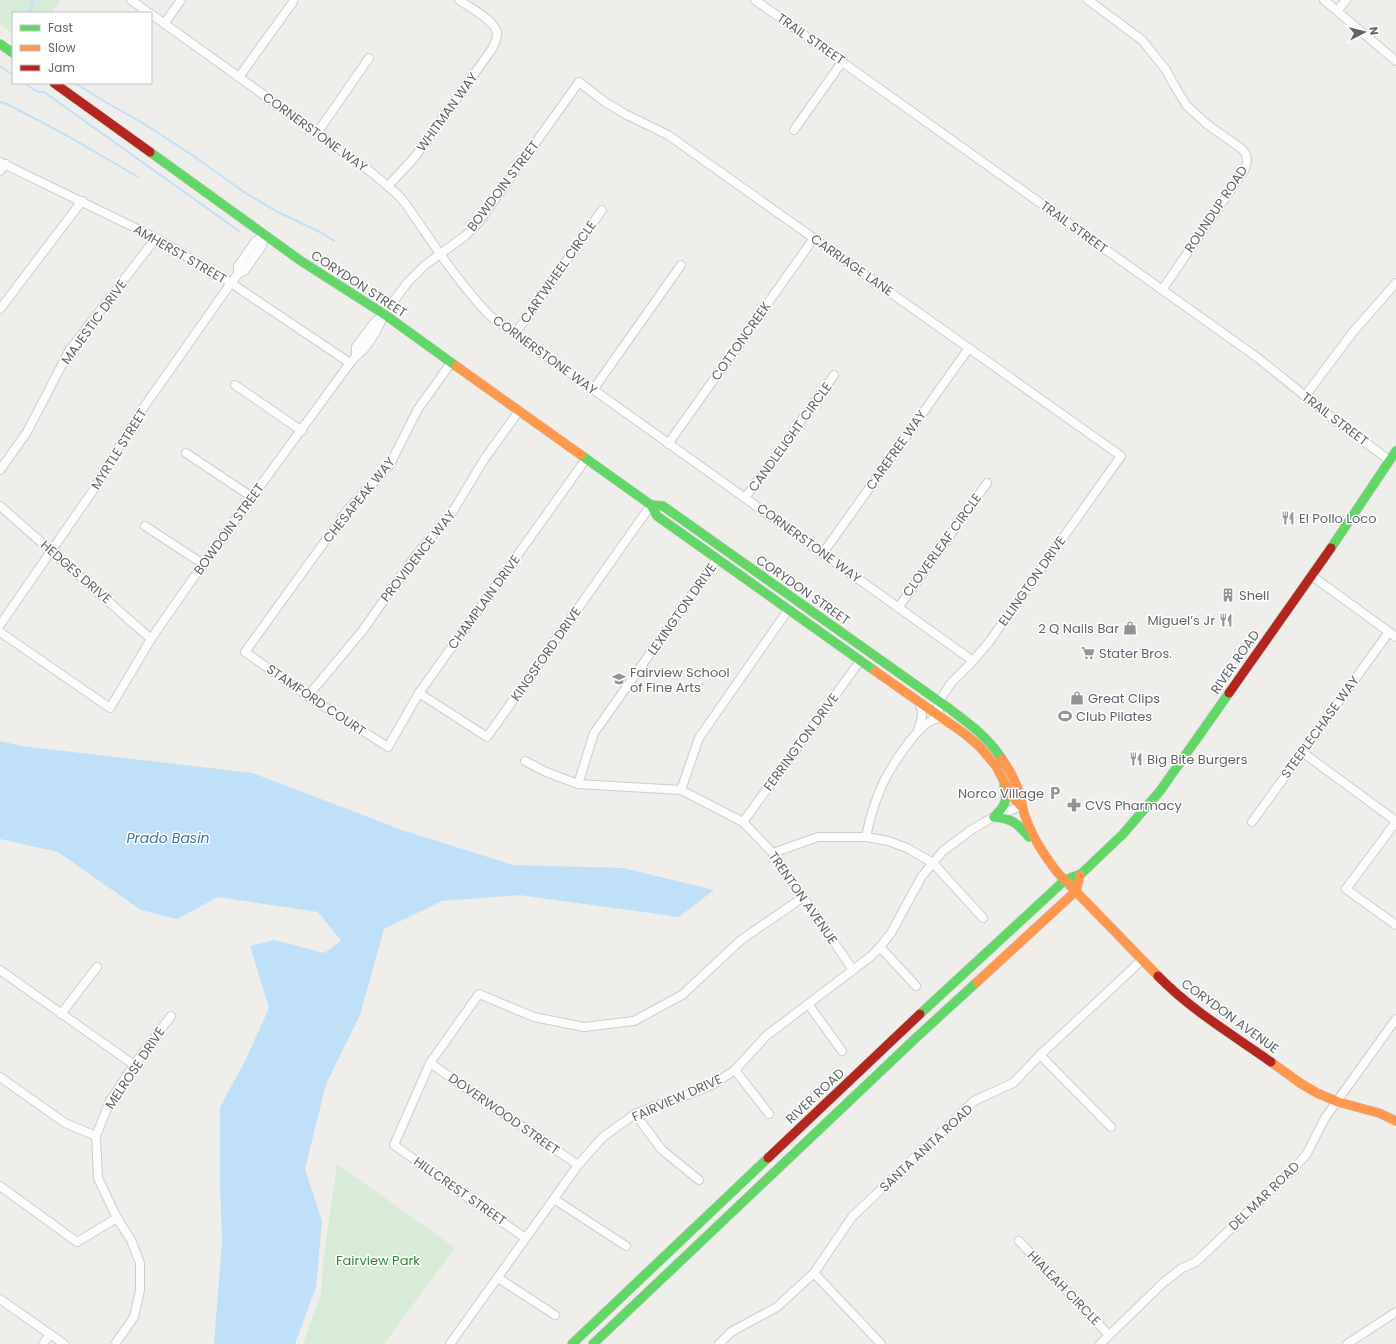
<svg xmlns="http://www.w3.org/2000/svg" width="1396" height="1344" font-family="Poppins,sans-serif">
<rect width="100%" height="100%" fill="#efeeea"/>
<g fill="#d8ebd6">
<polygon points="0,0 61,0 51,13 13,13 13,34 0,24"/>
<polygon points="337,1164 455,1248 384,1344 303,1344 321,1293 323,1263"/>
</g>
<polygon fill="#bfe0f9" points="0,741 21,746 253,773 402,830 513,865 623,868 714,890 679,917 519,895 442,901 384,929 360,1015 326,1084 305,1169 322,1221 316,1287 295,1344 214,1344 222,1242 220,1182 220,1107 245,1061 269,1008 250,946 274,940 324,953 341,941 318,912 218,897 177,919 141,910 58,852 0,839"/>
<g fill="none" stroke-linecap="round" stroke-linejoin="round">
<g stroke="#bfe0f9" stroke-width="2">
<polyline points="23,13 31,11"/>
<polyline points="31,13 31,8 33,0"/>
<polyline points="0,66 13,75"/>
<polyline points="24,83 38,92 44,92 239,231"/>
<polyline points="75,83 104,101 146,125 192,155 247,194 278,212 322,233 334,241"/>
<polyline points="0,102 7,104 66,135 138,177"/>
</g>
<g stroke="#cbcccc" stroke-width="10">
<g id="street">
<polyline points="131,0 149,13"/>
<polyline points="755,0 1258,358 1331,417 1389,460"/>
<path d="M1088 0 1142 40 1166 70 1174 85 1187 106 1208 125 1242 149C1248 155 1248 161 1245 169L1162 290"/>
<polyline points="1324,0 1396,61"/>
<polyline points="1338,10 1346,0"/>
<path d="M151 14 371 172 397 194 405 203C432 242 457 281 489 315L973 661"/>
<polyline points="164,24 181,0"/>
<polyline points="239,77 293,2"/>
<polyline points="794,130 842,62"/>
<polyline points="317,133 369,58"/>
<polyline points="0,162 156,238 231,283 350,363"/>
<polyline points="0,171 6,164"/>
<path d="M388 186 414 158 492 49C495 44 497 39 497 33 496 21 469 7 459 0"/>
<polyline points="238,274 238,266 255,242 264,235"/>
<polyline points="0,309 82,201"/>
<polyline points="515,334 602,210"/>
<path d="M356 355V347L374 323 384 314 407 283 425 265 465 236 478 223 579 82 605 102 625 114 668 135 1121 456 989 642 973 661 952 682 941 698 939 702 938 707 939 713 942 718C940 718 938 718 936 719 918 722 885 775 879 793 873 807 869 822 866 837"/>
<polyline points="451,363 418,409 389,466 349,508 245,652 308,696 388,747 419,693 586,459"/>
<polyline points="235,385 302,431"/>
<polyline points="593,390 681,265"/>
<polyline points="1305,396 1353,332 1396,283"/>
<polyline points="668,444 814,238"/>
<polyline points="186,453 252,497"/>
<polyline points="0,470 27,432 69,351 156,238"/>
<polyline points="745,498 834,375"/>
<polyline points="0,506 151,639"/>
<polyline points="145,526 203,564"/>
<polyline points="823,553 969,348"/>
<polyline points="1312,576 1396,637"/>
<polyline points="898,608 987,483"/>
<polyline points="0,625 94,489 139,414 231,283 238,274 245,270 262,246 264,235"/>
<path d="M0 632 110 708 151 639 203 564 350 363C355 357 359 354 364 349 372 339 379 328 383 316"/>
<polyline points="419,693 487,737 651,505"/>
<polyline points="308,696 363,630 413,559 453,511 485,458 519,411"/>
<path d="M918 730C922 719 924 713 919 703"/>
<polyline points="1302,752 1396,821"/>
<polyline points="525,761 546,772 578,784 681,790 743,822 773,853 853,970"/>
<polyline points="578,784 594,733 717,559"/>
<polyline points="681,790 699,738 788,610"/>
<polyline points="743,822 860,661"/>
<polyline points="1252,822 1389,632"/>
<polyline points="1396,822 1346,889 1396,925"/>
<polyline points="773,853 818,837 866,837 888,841 907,848 933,863 983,918"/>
<polyline points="880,947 916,986"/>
<polyline points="0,970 134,1065"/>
<polyline points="808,1004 842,1051"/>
<polyline points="61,1014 97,967"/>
<polyline points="1040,1055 1111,1127"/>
<polyline points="430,1063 578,1165"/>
<polyline points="735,1070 769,1114"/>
<polyline points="0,1077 65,1123 96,1136"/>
<polyline points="635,1114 662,1150 699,1180"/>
<polyline points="0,1186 77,1242 117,1218"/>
<polyline points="554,1199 626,1246"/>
<polyline points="525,1238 394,1145 430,1063 479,994 534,1017 584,1027 634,1021 682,995 741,940 802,898"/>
<polyline points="1019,1241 1109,1335"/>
<polyline points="814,1273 881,1344"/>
<polyline points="498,1278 555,1315"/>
<polyline points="0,1299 64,1344"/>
<polyline points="43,1344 50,1334"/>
<polyline points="115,1344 134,1317 140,1290 140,1263 131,1240 117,1218 98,1178 96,1136 110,1101 134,1065 171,1016"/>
<polyline points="450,1344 578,1165 603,1137 635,1114 660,1104 687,1095 712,1085 735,1070 766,1036 870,957 880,947 891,933 922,876 943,851 971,830 990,819 1021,806"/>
<polyline points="719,1344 731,1332 777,1307 814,1273 852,1217 974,1101 1013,1083 1040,1055 1142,960"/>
<polyline points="1100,1344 1163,1283 1182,1268 1196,1262 1297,1165 1306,1155 1325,1118 1396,1019"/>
<polyline points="1347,1344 1396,1312"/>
</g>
</g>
<g stroke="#cacacb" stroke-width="10">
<g id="fast">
<polyline points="0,44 13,53"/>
<polyline points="150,152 301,261 384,314 456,366"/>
<polyline points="581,455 651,505 657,516 875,671"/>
<path d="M651 505 663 506 947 707C967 722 988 737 1002 759"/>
<polyline points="1331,548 1396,451"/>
<path d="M994 817C1005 806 1008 801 1004 786"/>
<path d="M994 817C1012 818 1018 824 1029 837"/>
<polyline points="920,1014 1065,880 1081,874 1123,834 1160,791 1229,693"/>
<polyline points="572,1344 768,1158"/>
<polyline points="593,1344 919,1035 977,982"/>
</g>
</g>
<g stroke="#cacacb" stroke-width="10">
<g id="slow">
<polyline points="456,366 581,455"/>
<polyline points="875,671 965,734 980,747 996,766 1011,795 1021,806"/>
<path d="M1002 759C1009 769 1015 780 1019 792 1022 800 1022 808 1025 816 1032 837 1044 855 1057 872L1158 976"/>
<polyline points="977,982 1076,891 1080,875"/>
<polyline points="1271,1062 1300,1083 1317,1093 1338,1102 1379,1113 1396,1121"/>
</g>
</g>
<g stroke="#cacacb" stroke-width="10">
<g id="jam">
<polyline points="54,83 150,152"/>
<polyline points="1229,693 1331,548"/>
<path d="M1158 976C1191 1010 1233 1035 1271 1062"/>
<polyline points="768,1158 920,1014"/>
</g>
</g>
<use href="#street" stroke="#fdfcfc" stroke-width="8"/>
<use href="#fast" stroke="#63d668" stroke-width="9"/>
<use href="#slow" stroke="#ff974d" stroke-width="9"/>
<use href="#jam" stroke="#b3261e" stroke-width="9"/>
</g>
<defs>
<g id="restaurant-bare" transform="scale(1.08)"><path d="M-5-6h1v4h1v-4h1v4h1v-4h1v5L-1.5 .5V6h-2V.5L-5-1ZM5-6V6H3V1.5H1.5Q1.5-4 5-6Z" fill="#919496" stroke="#fff" stroke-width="2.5" paint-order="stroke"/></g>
<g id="building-bare" transform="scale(1.08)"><path d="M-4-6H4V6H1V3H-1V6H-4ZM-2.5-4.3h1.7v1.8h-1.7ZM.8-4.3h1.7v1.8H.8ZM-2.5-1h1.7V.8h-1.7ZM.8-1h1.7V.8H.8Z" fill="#919496" stroke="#fff" stroke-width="2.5" paint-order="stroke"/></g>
<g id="shop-bare" transform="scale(1.08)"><path d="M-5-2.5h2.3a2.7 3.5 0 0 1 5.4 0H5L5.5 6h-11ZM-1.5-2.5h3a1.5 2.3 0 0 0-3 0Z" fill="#919496" stroke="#fff" stroke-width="2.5" paint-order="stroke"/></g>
<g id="supermarket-bare" transform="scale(1.08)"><path d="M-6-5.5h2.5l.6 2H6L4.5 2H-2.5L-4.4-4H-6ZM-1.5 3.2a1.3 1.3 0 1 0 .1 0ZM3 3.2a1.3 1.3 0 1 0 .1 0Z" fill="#919496" stroke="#fff" stroke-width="2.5" paint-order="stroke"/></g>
<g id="school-bare" transform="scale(1.08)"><path d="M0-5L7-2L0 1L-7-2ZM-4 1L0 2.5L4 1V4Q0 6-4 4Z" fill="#919496" stroke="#fff" stroke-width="2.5" paint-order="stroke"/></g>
<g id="stadium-bare" transform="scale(1.08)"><path d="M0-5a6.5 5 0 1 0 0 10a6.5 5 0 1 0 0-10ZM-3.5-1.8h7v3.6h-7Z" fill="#919496" stroke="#fff" stroke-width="2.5" paint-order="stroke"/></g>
<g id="parking-bare" transform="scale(1.08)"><path d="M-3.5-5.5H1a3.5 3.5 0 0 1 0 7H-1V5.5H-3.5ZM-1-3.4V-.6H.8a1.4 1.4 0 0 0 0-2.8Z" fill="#919496" stroke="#fff" stroke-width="2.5" paint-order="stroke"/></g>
<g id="pharmacy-bare" transform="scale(1.08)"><path d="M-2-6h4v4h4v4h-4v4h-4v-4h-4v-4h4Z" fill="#919496" stroke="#fff" stroke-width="2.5" paint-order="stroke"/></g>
</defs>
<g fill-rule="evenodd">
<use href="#restaurant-bare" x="1288" y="518"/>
<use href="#building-bare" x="1228" y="595"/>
<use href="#restaurant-bare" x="1226" y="620"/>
<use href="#shop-bare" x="1130" y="628"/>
<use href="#supermarket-bare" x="1088" y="653"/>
<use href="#school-bare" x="619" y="679"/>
<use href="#shop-bare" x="1077" y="698"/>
<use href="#stadium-bare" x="1065" y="716"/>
<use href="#restaurant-bare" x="1136" y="759"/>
<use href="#parking-bare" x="1055" y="793"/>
<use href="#pharmacy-bare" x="1074" y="805"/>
</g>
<g text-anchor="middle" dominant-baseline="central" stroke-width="3" stroke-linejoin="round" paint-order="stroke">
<g font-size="13" fill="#5f6368" stroke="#fff">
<text transform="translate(811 39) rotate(35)">TRAIL STREET</text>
<text transform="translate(447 112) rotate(-54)">WHITMAN WAY</text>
<text transform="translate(315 132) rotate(36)">CORNERSTONE WAY</text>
<text transform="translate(503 186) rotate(-53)">BOWDOIN STREET</text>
<text transform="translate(1216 209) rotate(-56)">ROUNDUP ROAD</text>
<text transform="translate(1074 227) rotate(36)">TRAIL STREET</text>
<text transform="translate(180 254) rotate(30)">AMHERST STREET</text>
<text transform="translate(852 265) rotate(35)">CARRIAGE LANE</text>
<text transform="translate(558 272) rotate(-55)">CARTWHEEL CIRCLE</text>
<text transform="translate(359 284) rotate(33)">CORYDON STREET</text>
<text transform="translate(94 322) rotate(-54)">MAJESTIC DRIVE</text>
<text transform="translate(741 341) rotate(-55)">COTTONCREEK</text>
<text transform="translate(545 355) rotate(36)">CORNERSTONE WAY</text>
<text transform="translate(1335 419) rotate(37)">TRAIL STREET</text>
<text transform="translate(790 437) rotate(-54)">CANDLELIGHT CIRCLE</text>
<text transform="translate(119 449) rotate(-58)">MYRTLE STREET</text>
<text transform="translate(896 450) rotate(-55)">CAREFREE WAY</text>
<text transform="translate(359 500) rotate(-51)">CHESAPEAK WAY</text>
<text transform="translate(229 529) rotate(-54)">BOWDOIN STREET</text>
<text transform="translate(809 543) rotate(36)">CORNERSTONE WAY</text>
<text transform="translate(942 545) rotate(-54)">CLOVERLEAF CIRCLE</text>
<text transform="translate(418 556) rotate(-52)">PROVIDENCE WAY</text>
<text transform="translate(76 572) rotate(41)">HEDGES DRIVE</text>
<text transform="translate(1032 581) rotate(-55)">ELLINGTON DRIVE</text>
<text transform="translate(803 590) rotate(35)">CORYDON STREET</text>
<text transform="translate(484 602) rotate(-54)">CHAMPLAIN DRIVE</text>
<text transform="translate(682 609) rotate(-55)">LEXINGTON DRIVE</text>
<text transform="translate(546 654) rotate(-55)">KINGSFORD DRIVE</text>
<text transform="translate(1235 662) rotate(-55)">RIVER ROAD</text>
<text transform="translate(316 700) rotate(34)">STAMFORD COURT</text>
<text transform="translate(1320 727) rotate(-54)">STEEPLECHASE WAY</text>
<text transform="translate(801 742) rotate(-54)">FERRINGTON DRIVE</text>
<text transform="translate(803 898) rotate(55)">TRENTON AVENUE</text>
<text transform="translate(1230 1016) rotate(36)">CORYDON AVENUE</text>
<text transform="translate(135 1068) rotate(-56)">MELROSE DRIVE</text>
<text transform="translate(815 1096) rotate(-43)">RIVER ROAD</text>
<text transform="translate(677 1098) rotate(-24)">FAIRVIEW DRIVE</text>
<text transform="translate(504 1114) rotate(35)">DOVERWOOD STREET</text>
<text transform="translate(926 1148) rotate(-43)">SANTA ANITA ROAD</text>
<text transform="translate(460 1191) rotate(35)">HILLCREST STREET</text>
<text transform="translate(1264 1196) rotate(-44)">DEL MAR ROAD</text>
<text transform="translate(1064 1288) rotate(46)">HIALEAH CIRCLE</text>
</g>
<g font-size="13" fill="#5f6368" stroke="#fff" text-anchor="start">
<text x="1299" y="518">El Pollo Loco</text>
<text x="1239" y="595">Shell</text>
<text x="1215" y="620" text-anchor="end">Miguel’s Jr</text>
<text x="1119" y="628" text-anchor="end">2 Q Nails Bar</text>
<text x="1099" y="653">Stater Bros.</text>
<text x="630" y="672">Fairview School<tspan x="630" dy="15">of Fine Arts</tspan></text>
<text x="1088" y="698">Great Clips</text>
<text x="1076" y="716">Club Pilates</text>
<text x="1147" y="759">Big Bite Burgers</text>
<text x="1044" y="793" text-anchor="end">Norco Village</text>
<text x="1085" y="805">CVS Pharmacy</text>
</g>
<g font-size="13" fill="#348238" stroke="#fff">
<text x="378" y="1260">Fairview Park</text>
</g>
<g font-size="14" font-style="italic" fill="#4174aa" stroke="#fff">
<text x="168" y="838">Prado Basin</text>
</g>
</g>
<rect x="12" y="12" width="140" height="72" fill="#ffffff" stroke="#bfc1c3"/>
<rect x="20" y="25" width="20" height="6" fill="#63d668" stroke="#bfc1c3"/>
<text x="48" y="32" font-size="12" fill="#5f6368">Fast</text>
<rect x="20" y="45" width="20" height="6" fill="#ff974d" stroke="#bfc1c3"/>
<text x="48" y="52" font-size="12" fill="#5f6368">Slow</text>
<rect x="20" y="65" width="20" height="6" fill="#b3261e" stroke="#bfc1c3"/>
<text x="48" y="72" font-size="12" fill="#5f6368">Jam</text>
<g transform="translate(1364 32) rotate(83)" stroke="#ffffff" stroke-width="3" paint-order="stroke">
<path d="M0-3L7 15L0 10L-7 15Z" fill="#5f6368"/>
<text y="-6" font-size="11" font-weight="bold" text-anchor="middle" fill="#5f6368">N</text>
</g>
</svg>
